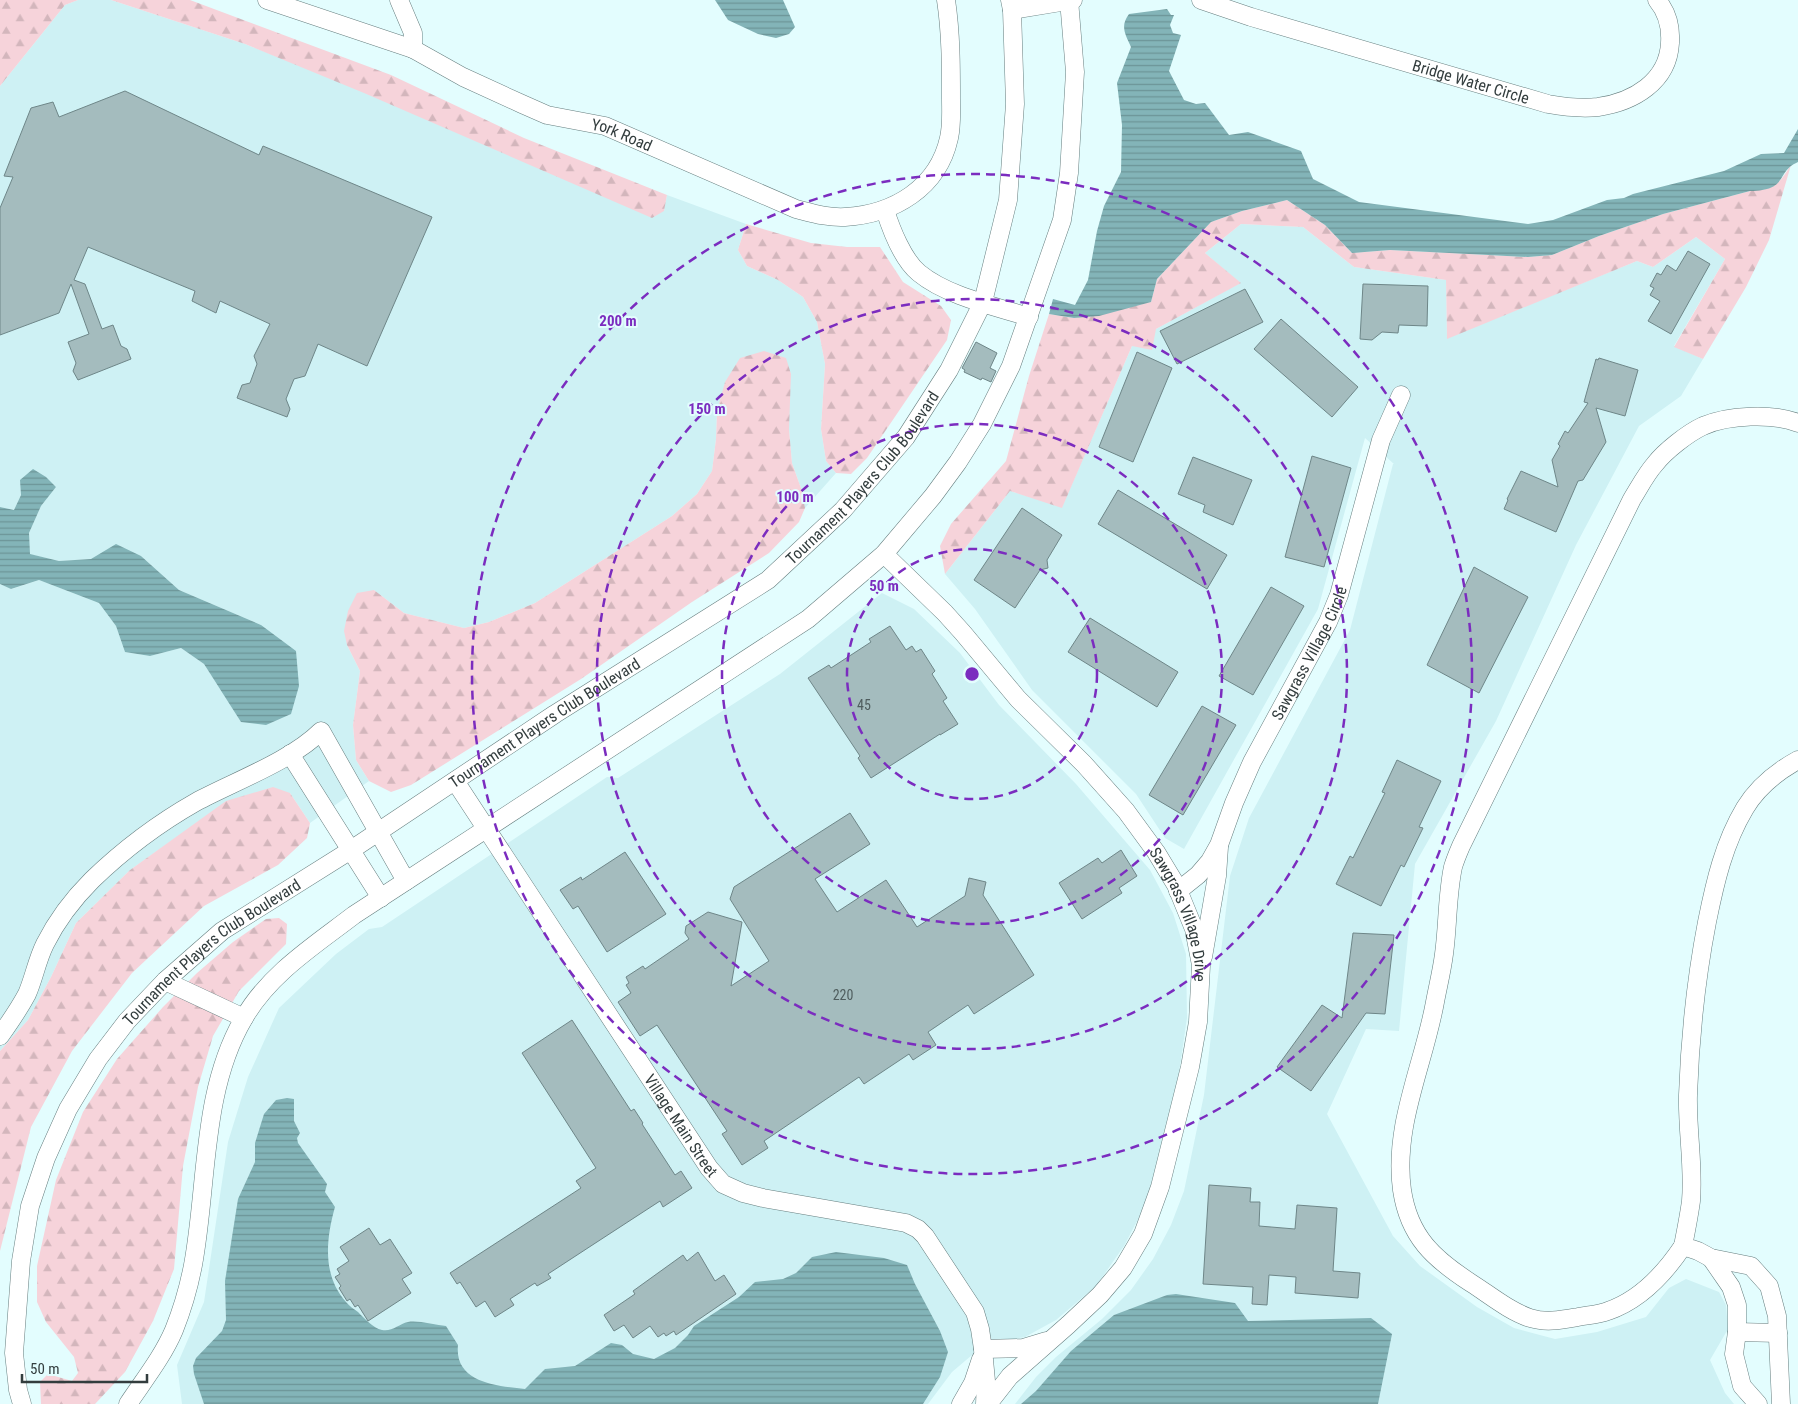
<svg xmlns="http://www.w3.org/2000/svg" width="1798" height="1404" font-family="'Roboto Condensed',sans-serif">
<defs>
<pattern id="forest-firs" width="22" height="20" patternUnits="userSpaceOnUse" patternTransform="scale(1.25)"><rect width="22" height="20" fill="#f6d3da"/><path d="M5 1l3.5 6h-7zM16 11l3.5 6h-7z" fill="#d3b6bc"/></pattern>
<pattern id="water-rules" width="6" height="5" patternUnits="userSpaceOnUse" patternTransform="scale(1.25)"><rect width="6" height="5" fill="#83b4b8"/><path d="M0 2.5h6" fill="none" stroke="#6c9497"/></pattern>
</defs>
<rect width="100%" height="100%" fill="#e3fdfe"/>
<g fill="#cef1f4">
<polygon points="78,0 111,0 245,44 664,211 667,195 746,224 738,250 747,266 778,280 803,297 817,322 825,364 821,429 826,461 836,473 805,508 802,491 792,463 789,429 717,411 716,439 712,471 697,494 672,516 535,603 489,622 464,628 404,613 374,590 347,645 360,671 353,725 356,760 369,781 310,823 290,793 177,837 130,870 76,923 51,977 28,1020 0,1051 0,584 12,589 39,580 99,603 116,626 125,652 150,656 181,648 204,664 220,689 261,625 179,590 141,556 59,561 29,554 29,533 41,506 56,487 33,470 21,480 21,495 14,510 0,507 0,86 65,5"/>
<polygon points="1241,224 1303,227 1354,267 1446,280 1447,338 1637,261 1653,267 1696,237 1725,259 1674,346 1703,359 1681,396 1639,426 1576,545 1496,721 1415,864 1399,1031 1366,1029 1327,1114 1393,1236 1420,1266 1477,1307 1514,1328 1555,1339 1597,1332 1646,1317 1669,1288 1686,1279 1719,1292 1726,1305 1728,1329 1710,1360 1725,1393 1734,1404 1015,1404 1036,1377 1056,1357 1102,1319 1131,1290 1153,1259 1171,1225 1184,1191 1204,1095 1230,876 1249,818 1350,630 1393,464 1394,464 1365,438 1318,609 1184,849 1165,838 1136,794 1032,690 975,609 945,574 1010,491 1062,507 1132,346 1156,329 1240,283 1205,253"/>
<polygon points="882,593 914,609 960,653 999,705 1076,784 1150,870 1173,913 1186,954 1187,1018 1177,1086 1147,1202 1124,1246 1096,1286 1056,1320 1025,1337 985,1344 952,1372 928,1404 182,1404 177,1365 204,1302 228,1142 248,1077 279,1008 336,954 369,929 382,927 607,777 618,778 780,674"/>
</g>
<g fill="url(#forest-firs)">
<polygon points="0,0 78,0 65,5 0,86"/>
<polygon points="111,0 190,0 391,75 524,138 667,195 664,211 652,218 364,93 245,44"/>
<path d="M1791 165 1769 240 1746 287 1703 359 1674 347 1725 259 1696 237 1653 267 1637 261 1447 339 1446 280 1354 267 1303 227 1241 224 1205 253 1241 283 1156 329 1152 350 1132 346 1062 508 1010 491 945 574 940 546 951 524 1006 461 1029 376 1049 314 1074 318 1151 302 1157 279 1211 222 1242 211 1287 200 1325 225 1352 253 1390 250 1528 257 1552 255 1599 236 1663 214 1750 191C1775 190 1779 184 1791 165Z"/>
<polygon points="746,224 811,243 847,247 880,247 903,282 941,306 951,320 947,340 867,458 851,474 836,473 826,461 821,429 825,364 817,322 803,297 778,280 747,266 738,250"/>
<polygon points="764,351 786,358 791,374 789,429 792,463 802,491 805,508 799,522 769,553 692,602 581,679 411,785 391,792 369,781 356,760 353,725 360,671 347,645 344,631 348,611 357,593 374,590 404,613 464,628 489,622 535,603 672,516 697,494 712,471 716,439 717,411 725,382 740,358"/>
<polygon points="273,787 290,793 310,823 307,838 278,865 204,906 132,973 72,1051 31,1127 0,1251 0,1051 28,1020 51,977 76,923 130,870 226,801"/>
<polygon points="279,918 287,924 286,944 239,991 213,1036 198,1087 183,1166 174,1269 153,1321 125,1372 95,1404 41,1404 40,1382 48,1374 72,1381 78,1373 74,1357 46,1322 37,1302 37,1266 56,1180 83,1112 117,1059 163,1007 197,973 233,942 266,919"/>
</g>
<g fill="url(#water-rules)">
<polygon points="715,0 783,0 795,27 789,34 776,38 758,34 728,20"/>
<path d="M1167 9 1171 15H1174L1170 25 1173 33 1181 35 1169 71 1184 100 1196 104 1205 103 1229 135 1248 132 1301 151 1313 179 1359 202 1528 224 1553 220 1607 200 1624 198 1633 194 1724 171 1761 154 1784 153 1798 129V162C1775 172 1790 190 1750 191L1663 214 1599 236 1552 255 1528 257 1390 250 1352 253 1325 225 1287 200 1242 211 1211 222 1157 279 1151 302 1099 316 1074 318 1049 314 1053 299 1075 305 1088 280 1097 231 1104 206 1121 172 1122 125 1117 83 1131 47C1125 34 1120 26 1129 14Z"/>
<polygon points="33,469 46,477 56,487 41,506 29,533 30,554 59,561 91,559 116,544 141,556 179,590 261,625 296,651 299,686 291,714 266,725 241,722 204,664 181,648 150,656 125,652 116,626 99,603 39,580 11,589 0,584 0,507 14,510 21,495 20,480"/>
<path d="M287 1098 294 1099V1121L300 1133 297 1138 298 1143 327 1184 325 1192 335 1207C326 1239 322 1275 346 1302 349 1306 354 1309 358 1312 364 1318 373 1328 382 1330 392 1332 399 1324 408 1322 417 1320 436 1325 446 1326L458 1345C454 1383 498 1386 525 1389L545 1369 575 1366 611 1343 622 1345 633 1354 654 1359 675 1348 688 1335 694 1326 739 1297 755 1282 783 1279 796 1273 812 1257 836 1252 884 1258 907 1265 915 1284 940 1331 948 1352 940 1377 923 1404H204L194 1374 193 1366 196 1358 222 1331 226 1320 225 1281 238 1199 255 1162V1143L264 1114 276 1100Z"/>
<polygon points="1176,1294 1235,1303 1248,1321 1371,1318 1392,1334 1378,1404 1021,1404 1036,1391 1071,1351 1114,1315 1167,1295"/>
</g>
<g fill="#a4bcbe" stroke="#6e8688">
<polygon points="125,91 259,155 263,146 432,217 367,366 318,344 305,376 294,379 286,399 290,409 287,417 237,398 242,385 250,383 257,364 254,356 270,324 220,301 216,313 192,301 195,291 88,247 74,280 85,284 102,329 113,325 121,346 127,349 131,359 78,380 73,371 76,363 68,342 89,334 71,284 59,313 0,335 0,208 13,177 4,176 31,108 53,102 59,117"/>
<polygon points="1688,251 1710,264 1671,334 1648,321 1660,301 1650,295 1654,288 1650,286 1657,273 1661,275 1667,265 1676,271"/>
<polygon points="1363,284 1428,286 1427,326 1399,325 1398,333 1382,332 1372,340 1360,339"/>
<polygon points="1245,289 1263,322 1177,364 1160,331"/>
<polygon points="1281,319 1358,387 1332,417 1254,349"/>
<polygon points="976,342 997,353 990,368 996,371 991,382 982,378 981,380 964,372 965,370 962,368"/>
<polygon points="1137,352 1172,368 1133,462 1099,447"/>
<polygon points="1599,358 1638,370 1625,416 1596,408 1606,442 1583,480 1578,481 1556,532 1504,509 1508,500 1507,499 1521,471 1558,487 1552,460 1560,446 1558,444 1565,431 1568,433 1588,403 1584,402 1596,359 1598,360"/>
<polygon points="1312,456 1351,468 1324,567 1285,557"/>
<polygon points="1193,457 1252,480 1233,525 1203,512 1205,505 1178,494"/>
<polygon points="1118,490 1227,555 1207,589 1098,524"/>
<polygon points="1022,508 1062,535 1047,560 1048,568 1040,570 1015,608 974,580"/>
<polygon points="1474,567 1528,597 1479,693 1427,665"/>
<polygon points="1271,587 1304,606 1253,695 1219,676"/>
<polygon points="1090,618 1178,672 1157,707 1068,652"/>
<polygon points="890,626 906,650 912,646 916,652 921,649 935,671 932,674 947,698 943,701 958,724 940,735 940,734 871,778 858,758 860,756 808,678 829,665 831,668 871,642 869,639"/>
<polygon points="1202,706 1236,725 1183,815 1149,795"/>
<polygon points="1397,760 1441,781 1419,827 1423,828 1404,867 1401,865 1381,906 1336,884 1350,856 1353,858 1385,793 1382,792"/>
<polygon points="850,813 870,844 815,879 837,912 886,880 917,927 965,896 969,878 986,882 983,895 1034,975 974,1014 968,1005 928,1032 936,1045 913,1060 909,1054 864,1084 859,1077 764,1141 768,1148 742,1165 722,1134 727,1131 657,1025 640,1036 618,1002 631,993 626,985 629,983 626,977 643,966 645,969 689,939 685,933 686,926 708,912 742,922 731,986 769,961 730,899 734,887"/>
<polygon points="1121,850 1137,876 1119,888 1122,893 1082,919 1059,883 1098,858 1102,863"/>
<polygon points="625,852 666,914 607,952 578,906 573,909 560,890 581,877 582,880"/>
<polygon points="1353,933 1394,935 1385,1014 1366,1013 1311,1091 1277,1067 1322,1005 1342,1018"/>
<polygon points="572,1020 631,1111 634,1109 643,1123 642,1124 675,1175 681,1171 692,1188 663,1207 660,1201 597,1242 548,1274 551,1278 537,1286 535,1283 510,1299 514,1305 495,1317 485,1301 476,1307 460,1282 457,1284 450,1273 581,1188 576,1181 596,1168 522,1053"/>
<polygon points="1209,1185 1251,1188 1250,1202 1260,1202 1259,1226 1295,1229 1297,1205 1337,1208 1333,1271 1360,1273 1358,1298 1295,1293 1296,1277 1269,1275 1267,1305 1252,1304 1253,1287 1203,1284"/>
<polygon points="369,1228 380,1245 390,1239 412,1273 402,1279 411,1293 368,1321 358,1305 355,1307 350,1299 347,1301 339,1288 341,1286 335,1277 340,1274 337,1269 349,1261 340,1247"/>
<polygon points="698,1252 715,1281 724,1275 736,1294 676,1335 674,1331 666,1336 664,1333 658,1337 650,1326 633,1338 624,1325 614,1331 604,1315 635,1294 633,1291 683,1255 687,1261"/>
</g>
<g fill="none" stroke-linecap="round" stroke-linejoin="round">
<g stroke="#667e7f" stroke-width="19">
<g id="street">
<polyline points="267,0 413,49"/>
<path id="s1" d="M399 0 413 33V49L463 77 522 104 547 115 605 126 796 209C812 213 828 218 845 217 894 214 938 188 949 138 952 125 951 112 951 99 951 66 951 33 946 0"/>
<path id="s2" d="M1201 0 1251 17 1548 104C1565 107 1581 109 1598 107 1633 102 1668 82 1670 43 1671 28 1667 12 1657 0"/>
<polyline points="1012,10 1073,0"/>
<path d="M885 210C891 229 903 260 919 273 947 296 994 306 1029 317"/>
<path id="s3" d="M884 554 945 613 963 633 1018 699 1084 764 1126 811 1156 852 1176 885 1194 929 1201 965 1198 1022 1190 1067 1160 1187 1143 1234 1123 1268 1100 1295 1068 1325 1010 1376 988 1404"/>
<polyline points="290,754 381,898"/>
<path id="s4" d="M455 781 709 1168 723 1184 743 1193 763 1198 906 1223 918 1229 925 1236 975 1312 980 1329 983 1349 986 1381 985 1404"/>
<path id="s5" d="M1178 891 1198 875 1210 861 1219 845 1234 803 1252 762 1328 622 1339 595 1381 440 1401 395"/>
<polyline points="1203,957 1217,876 1219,847"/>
<polyline points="165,981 244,1018"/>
<path d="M0 1036C10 1022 19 1009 27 994 34 978 37 960 45 944 57 920 73 899 92 880 122 851 159 823 196 802 233 782 291 761 321 731L406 881"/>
<path d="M1683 1246C1665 1273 1640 1300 1608 1311 1598 1315 1588 1315 1578 1317 1561 1320 1546 1323 1530 1318 1509 1311 1490 1295 1471 1283 1434 1259 1409 1237 1402 1190 1393 1125 1424 1064 1435 1002 1438 986 1442 970 1444 954 1448 925 1447 895 1453 867 1455 860 1458 853 1461 846L1632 499C1639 488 1646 474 1655 464 1665 451 1688 433 1703 426 1728 415 1773 413 1798 423"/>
<polyline points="1711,1258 1731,1287 1737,1305 1737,1332 1734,1354 1742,1386 1758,1404"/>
<polyline points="1737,1332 1778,1333"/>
<polyline points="983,1349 1023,1348 1046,1341"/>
<path id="s6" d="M22 1404 18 1390 14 1353 21 1261 30 1206 46 1158 68 1109 98 1059 127 1021 165 981 222 931 351 850 555 714 768 580 843 510 906 437 949 370 983 302 1008 200 1015 104 1012 10 1010 0"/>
<path d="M128 1404C144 1380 163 1356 174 1330 182 1310 189 1286 193 1265 208 1184 201 1091 244 1018 269 974 315 945 354 915L808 619 884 554 933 496 958 462 982 424 1011 366 1062 220 1069 173 1075 72 1069 0"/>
<polyline points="961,1404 973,1383 981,1359"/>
<path d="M1781 1404 1777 1316 1769 1286 1751 1266 1711 1258 1698 1251 1683 1246C1686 1231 1689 1216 1691 1201 1694 1166 1687 1130 1688 1095 1690 1037 1696 979 1707 922 1715 882 1724 843 1745 808 1757 788 1778 771 1798 760"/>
</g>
</g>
<use href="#street" stroke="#fff" stroke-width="18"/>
</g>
<g fill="none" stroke="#7b2cbf" stroke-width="2.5" stroke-dasharray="9 6">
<circle cx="972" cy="674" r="125"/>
<circle cx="972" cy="674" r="250"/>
<circle cx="972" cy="674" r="375"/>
<circle cx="972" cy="674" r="500"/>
</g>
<g text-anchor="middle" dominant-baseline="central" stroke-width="4" stroke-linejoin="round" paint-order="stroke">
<g font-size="14" fill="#4f5d5e">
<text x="864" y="705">45</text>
<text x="843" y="995">220</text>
</g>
<g font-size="16" fill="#333d3e" stroke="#e3fdfe">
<text stroke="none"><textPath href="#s2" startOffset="282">Bridge Water Circle</textPath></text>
<text stroke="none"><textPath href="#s1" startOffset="279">York Road</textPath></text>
<text stroke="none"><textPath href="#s6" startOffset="1330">Tournament Players Club Boulevard</textPath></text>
<text stroke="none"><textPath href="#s5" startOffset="275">Sawgrass Village Circle</textPath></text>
<text stroke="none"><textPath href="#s6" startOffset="925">Tournament Players Club Boulevard</textPath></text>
<text stroke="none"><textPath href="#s3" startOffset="472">Sawgrass Village Drive</textPath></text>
<text stroke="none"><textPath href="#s6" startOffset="520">Tournament Players Club Boulevard</textPath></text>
<text stroke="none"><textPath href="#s4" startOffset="412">Village Main Street</textPath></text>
</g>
</g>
<circle cx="972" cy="674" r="8" fill="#7b2cbf" stroke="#e3fdfe" stroke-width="2.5"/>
<g font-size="15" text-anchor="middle" font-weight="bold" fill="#7b2cbf" stroke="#e3fdfe" stroke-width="4" stroke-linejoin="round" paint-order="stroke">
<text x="618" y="326">200 m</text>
<text x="707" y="414">150 m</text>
<text x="795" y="502">100 m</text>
<text x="884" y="591">50 m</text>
</g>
<path d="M22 1374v8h125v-8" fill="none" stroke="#333d3e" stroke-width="2.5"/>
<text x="30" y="1374" font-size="15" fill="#333d3e" stroke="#e3fdfe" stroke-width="4" paint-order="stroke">50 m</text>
</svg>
